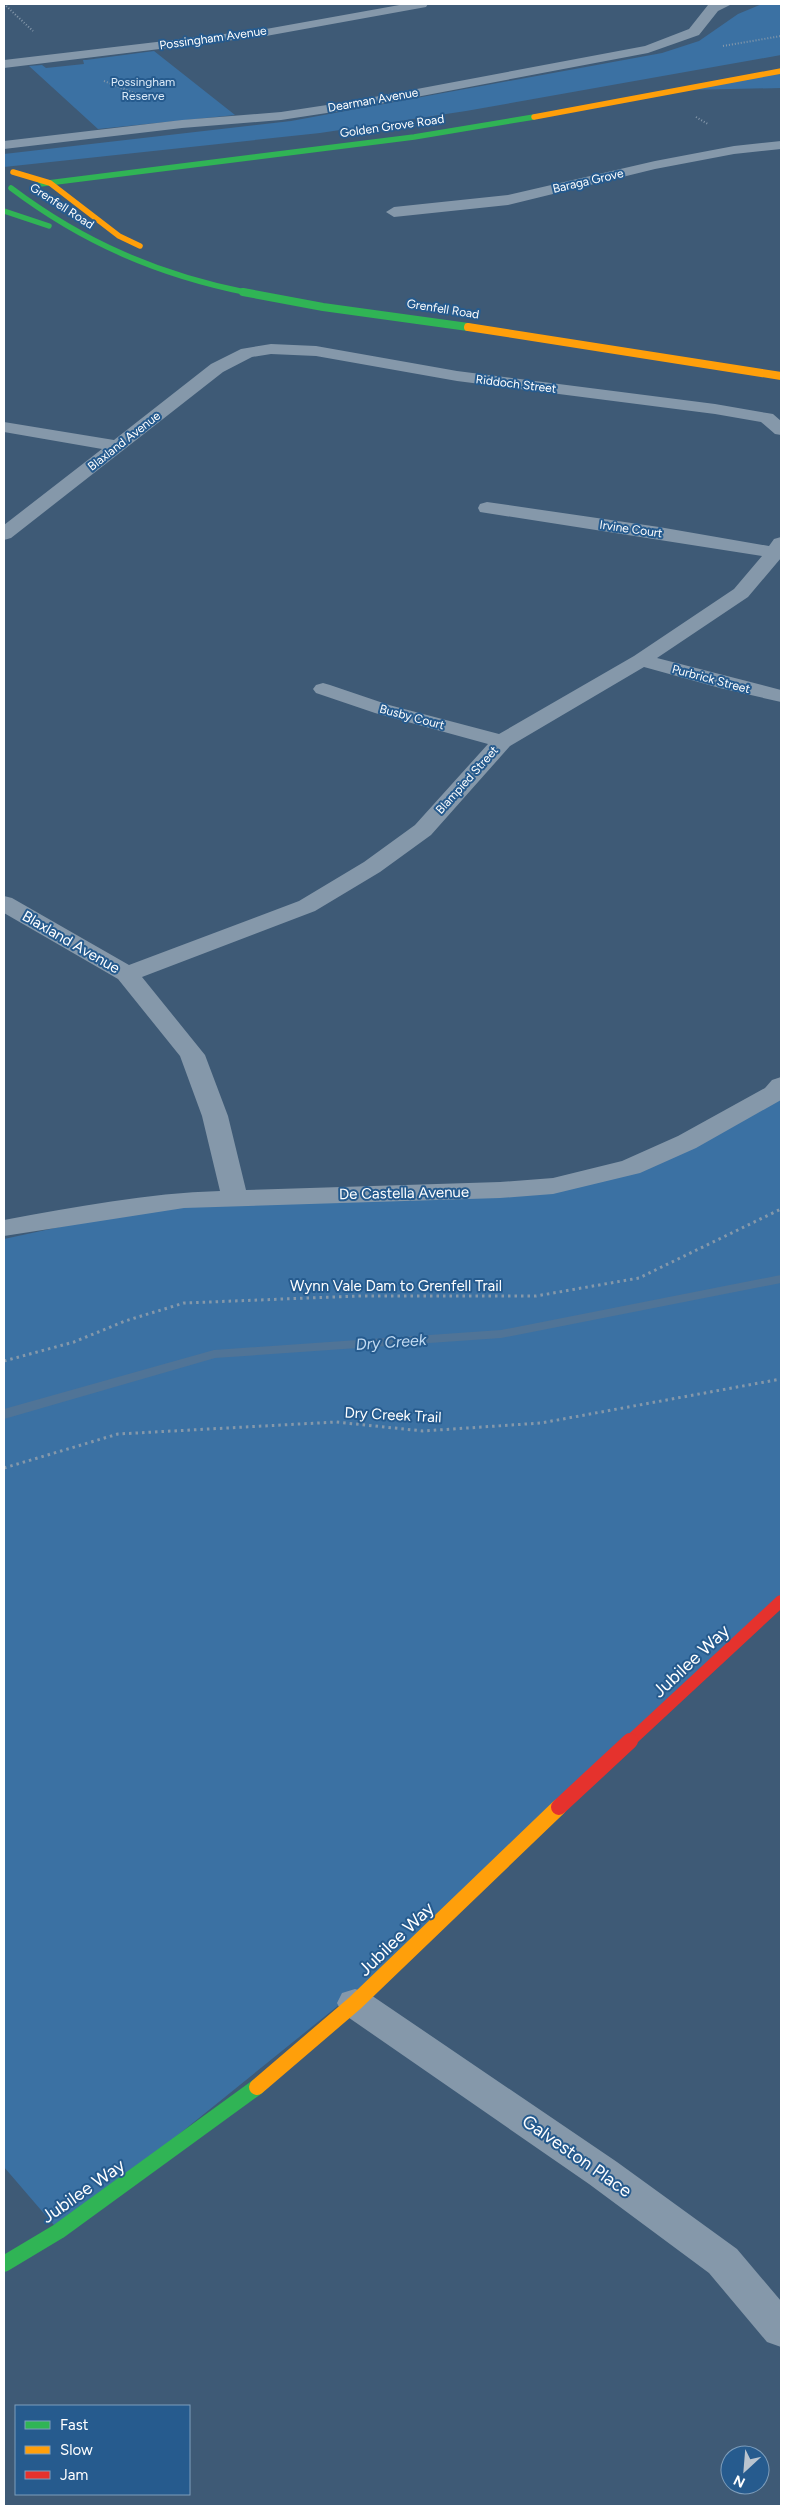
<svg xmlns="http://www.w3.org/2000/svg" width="785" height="2510" font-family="Figtree,sans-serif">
<rect width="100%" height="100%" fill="#3e5a76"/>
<g fill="#3b71a3">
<polygon points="762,4 781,4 781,55 466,111 320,133 4,167 4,154 291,121 662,53 699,41 738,14"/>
<polygon points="154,51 235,115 98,129 29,66 42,65 46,68 84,64 83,60 86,60"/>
<polygon points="781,71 781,88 686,90"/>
<polygon points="781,1085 781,1601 433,1929 59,2231 4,2167 4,1239 184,1200 553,1186 687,1142 774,1093"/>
</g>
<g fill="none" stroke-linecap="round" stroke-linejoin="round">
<polygon fill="#507497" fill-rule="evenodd" points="781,1275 781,1283 501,1338 215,1358 4,1419 4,1409 214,1350 501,1330"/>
<g stroke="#8598aa" stroke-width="2" stroke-dasharray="1 2" stroke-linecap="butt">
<polyline points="4,4 33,31"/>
<polyline points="723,46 781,36"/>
<polyline points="104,81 147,98"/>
<polyline points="696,117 708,124"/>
</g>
<g stroke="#8598aa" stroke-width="3" stroke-dasharray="2.5 4" stroke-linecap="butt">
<polyline points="4,1361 74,1342 125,1321 184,1303 358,1296 536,1296 639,1278 781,1209"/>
<polyline points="4,1468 118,1434 336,1422 423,1431 541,1423 781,1379"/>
</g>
<g fill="#8598aa" fill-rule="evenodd">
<polygon points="405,4 428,4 426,7 266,36 4,68 4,60 266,29"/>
<polygon points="714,4 732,4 718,11 699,35 648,53 353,109 281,120 182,128 4,149 4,141 182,120 281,112 353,101 645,46 689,29 708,5"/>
<polygon points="781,141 781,149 734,154 655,169 508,205 394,217 386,212 394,207 508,195 655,161 734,146"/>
<polygon points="271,344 316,346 457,371 715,404 767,413 773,414 781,421 781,435 775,434 761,422 715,414 457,381 316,356 271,354 252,357 223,372 11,538 4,540 4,525 102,449 4,432 4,422 114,440 211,364 241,349"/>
<path d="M487 502 659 527 769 546 774 539 781 537V558L748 597 657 658 781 690V702L720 688 644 667 510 746 431 835 380 872 315 911 142 977 205 1055 228 1116 246 1190 500 1182 553 1178 622 1161 678 1136 765 1088 772 1080 781 1077V1100L696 1148 640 1173 553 1194 500 1198 184 1208 4 1236V1220C75 1207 147 1193 220 1191L202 1116 180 1056 118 979 4 913V896L12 898 129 965 299 901 364 862 415 825 488 744 375 713 316 693 313 689 316 685 323 683 330 685 389 705 499 734 634 656 734 589 762 556 480 512 478 508 480 504Z"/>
<polygon points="355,1989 368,1993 617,2162 737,2249 781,2301 781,2347 767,2342 709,2273 589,2184 342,2013 337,2003 342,1993"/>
</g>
<g stroke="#30b455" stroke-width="5.5">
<polyline points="40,184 414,137 534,117"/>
<path d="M11 188C84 243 159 275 249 293"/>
<polyline points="4,211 49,226"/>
</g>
<polyline stroke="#30b455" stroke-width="8" points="243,292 323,307 468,327"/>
<polyline stroke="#30b455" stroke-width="16" points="4,2264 59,2231 257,2087"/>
<g stroke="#ff9f0a" stroke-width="5.5">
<polyline points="534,117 781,71"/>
<polyline points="13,172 50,183 119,236 140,246"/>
</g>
<polyline stroke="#ff9f0a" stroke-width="8" points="468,327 781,376"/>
<polyline stroke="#ff9f0a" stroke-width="16" points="257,2087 355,2003 559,1807"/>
<polyline stroke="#e5322d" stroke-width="12" points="628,1743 781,1601"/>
<polyline stroke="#e5322d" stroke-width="16" points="559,1807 630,1741"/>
</g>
<g text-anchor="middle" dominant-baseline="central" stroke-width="4" stroke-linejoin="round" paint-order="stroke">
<g font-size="12" fill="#fff" stroke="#265b8e">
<text transform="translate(213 38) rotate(-8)">Possingham Avenue</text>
<text transform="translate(373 100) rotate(-10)">Dearman Avenue</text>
<text transform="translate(392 126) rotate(-8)">Golden Grove Road</text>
<text transform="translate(588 181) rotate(-13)">Baraga Grove</text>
<text transform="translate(62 206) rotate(33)">Grenfell Road</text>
<text transform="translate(443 309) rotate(9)">Grenfell Road</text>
<text transform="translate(516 384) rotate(7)">Riddoch Street</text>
<text transform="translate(124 441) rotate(-38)">Blaxland Avenue</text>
<text transform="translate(631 529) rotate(8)">Irvine Court</text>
<text transform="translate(711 679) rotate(15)">Purbrick Street</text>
<text transform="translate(412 717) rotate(15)">Busby Court</text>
<text transform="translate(467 780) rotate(-48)">Blampied Street</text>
</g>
<g font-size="12" fill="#dbeaf8" stroke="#265b8e">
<text x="143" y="82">Possingham<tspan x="143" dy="14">Reserve</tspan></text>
</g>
<g font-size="15" fill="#fff" stroke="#265b8e">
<text transform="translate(71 942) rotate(30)">Blaxland Avenue</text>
<text transform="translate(404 1193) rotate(-1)">De Castella Avenue</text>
<text x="396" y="1286">Wynn Vale Dam to Grenfell Trail</text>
<text transform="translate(393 1415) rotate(3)">Dry Creek Trail</text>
</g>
<g font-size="16" font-style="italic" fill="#c2dbf2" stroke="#265b8e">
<text transform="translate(391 1342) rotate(-4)">Dry Creek</text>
</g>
<g font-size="18" fill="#fff" stroke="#265b8e">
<text transform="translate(691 1661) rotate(-43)">Jubilee Way</text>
<text transform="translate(396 1939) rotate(-44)">Jubilee Way</text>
<text transform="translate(577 2156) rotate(35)">Galveston Place</text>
<text transform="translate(83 2191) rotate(-35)">Jubilee Way</text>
</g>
</g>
<rect width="785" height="2510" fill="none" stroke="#ffffff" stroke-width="10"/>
<rect x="15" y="2405" width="175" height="90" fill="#265b8e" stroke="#7d9dbb"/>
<rect x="25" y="2421" width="25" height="8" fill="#30b455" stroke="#7d9dbb"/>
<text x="60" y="2430" font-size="15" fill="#ffffff">Fast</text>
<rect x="25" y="2446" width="25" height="8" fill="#ff9f0a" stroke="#7d9dbb"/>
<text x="60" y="2455" font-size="15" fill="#ffffff">Slow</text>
<rect x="25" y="2471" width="25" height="8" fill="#e5322d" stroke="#7d9dbb"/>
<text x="60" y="2480" font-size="15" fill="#ffffff">Jam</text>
<g transform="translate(745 2470) rotate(206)"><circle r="24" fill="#265b8e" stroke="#7d9dbb"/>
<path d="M0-4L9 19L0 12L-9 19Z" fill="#bbc5cf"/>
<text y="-8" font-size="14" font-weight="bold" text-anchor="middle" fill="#ffffff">N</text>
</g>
</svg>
